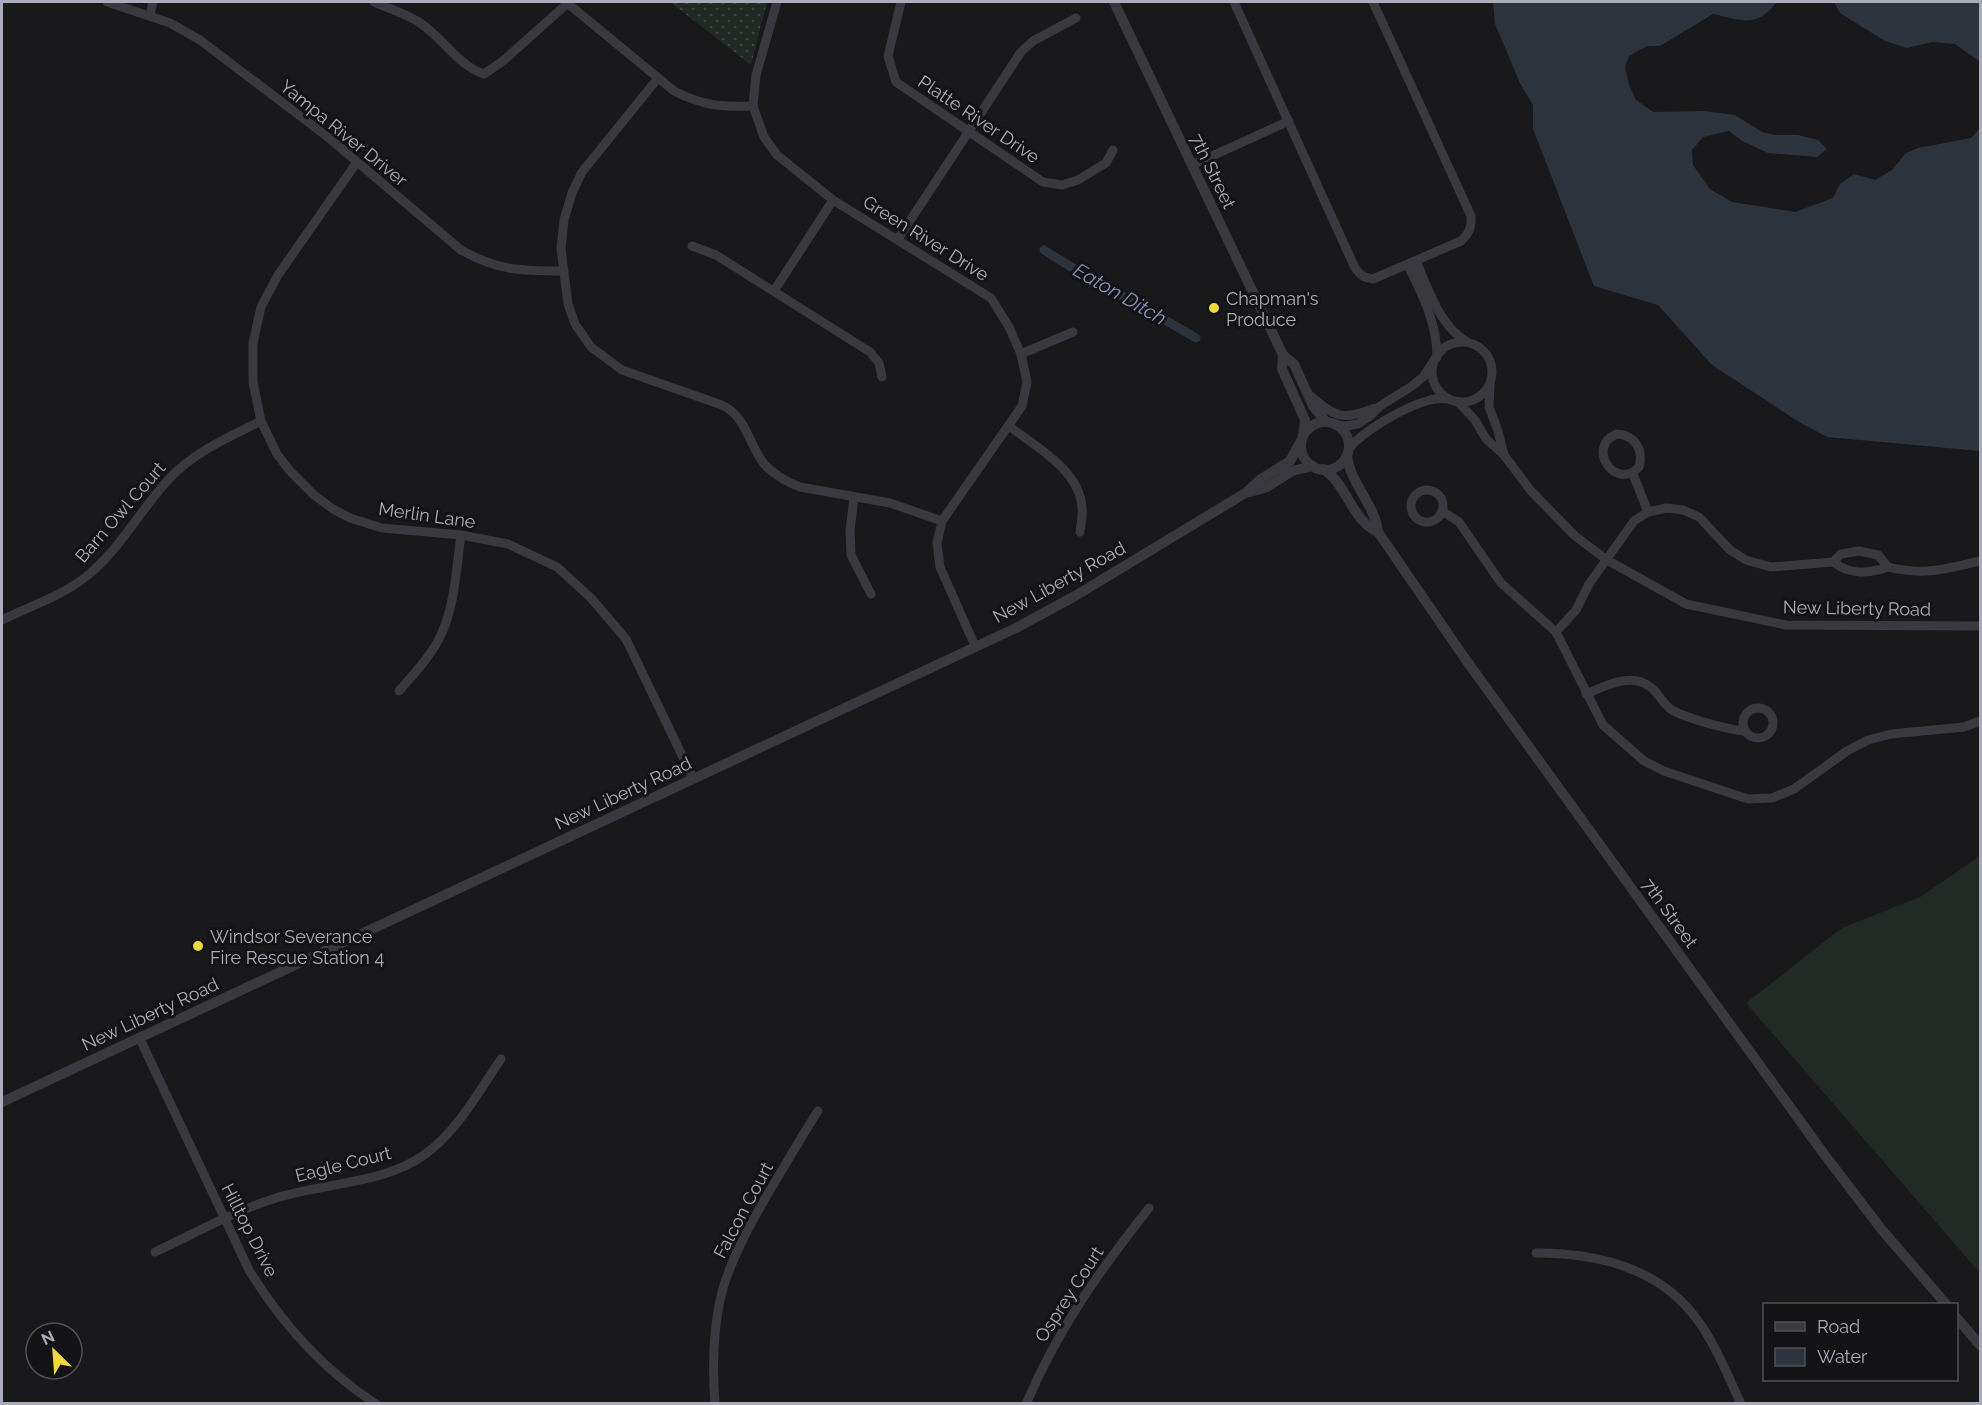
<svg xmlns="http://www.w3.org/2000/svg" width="1982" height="1405" font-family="Raleway,sans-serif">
<defs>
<pattern id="park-dots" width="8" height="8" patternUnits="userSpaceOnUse" patternTransform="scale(1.5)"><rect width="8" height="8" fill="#222a25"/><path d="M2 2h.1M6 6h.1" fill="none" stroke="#3f4643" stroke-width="1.8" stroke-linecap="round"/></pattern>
</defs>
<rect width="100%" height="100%" fill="#19181a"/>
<polygon fill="#222a25" points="1980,856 1980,1273 1746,1003 1842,928 1920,897"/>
<polygon fill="url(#park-dots)" points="670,2 767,2 751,65"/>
<g fill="#2e343e">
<path d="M1493 2H1777C1756 29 1742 20 1713 14L1660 46H1647L1629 56 1625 67 1629 85 1636 100 1653 112 1704 111 1735 115 1762 132 1775 135H1798L1818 140 1827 149 1817 157 1768 153 1742 141 1729 131 1703 137 1692 150 1693 165 1710 189 1732 202 1795 212 1833 198 1840 184 1854 174 1875 180 1892 170 1906 153 1918 148 1971 138 1980 128V451L1827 437 1799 422 1712 365 1658 305 1594 286 1533 129V105L1520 83 1495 24Z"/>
<polygon points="1834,2 1980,2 1980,62 1955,44 1932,42 1907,48 1885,41 1840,13"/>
</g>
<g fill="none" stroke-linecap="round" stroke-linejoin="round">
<path stroke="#2e343e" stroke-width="9" d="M1044 250C1093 282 1146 308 1196 338"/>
<g stroke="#3a393f" stroke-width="9">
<path d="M107 2 170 23 200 40 329 138 461 250C499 271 521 271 564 271"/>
<path d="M374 2C388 8 404 13 417 21 441 35 458 66 484 74L503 61 568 3"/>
<path d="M566 2 674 91C704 106 720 107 753 106"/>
<polyline points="777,2 756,75 753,106 764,137 777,155 833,200 991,298 1009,327 1021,354 1027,382 1022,406 942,521 937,543 940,567 975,646"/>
<polyline points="901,2 888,56 896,82 1043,182 1062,185 1078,180 1106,163 1113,150"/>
<path d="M1234 2 1355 268C1360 275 1364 278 1373 279L1461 241C1469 233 1472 228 1471 216L1373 2"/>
<polyline points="150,15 153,2"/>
<path d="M658 78 582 172 572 193 564 220 561 249 568 304 575 324 591 347 622 370 719 404C746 414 748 443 764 464 774 475 787 482 800 487L890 503 942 521"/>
<polyline points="357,162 278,275 261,307 253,343 253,382 261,421 277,454 290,471 314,495 333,509 350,518 382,528 461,535 508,544 557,567 591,598 626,639 693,778"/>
<polyline points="1192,165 1289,121"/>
<polyline points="898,239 1021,52 1033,41 1076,18"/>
<polyline points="692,246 716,255 870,352 879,363 882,377"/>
<path d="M1416 261C1429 290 1439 325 1467 342"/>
<path d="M1408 265C1422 295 1437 322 1437 357"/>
<polyline points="774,291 833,200"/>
<circle cx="1462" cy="372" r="30"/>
<polyline points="1021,354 1073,332"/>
<polyline points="1490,384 1489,407 1498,431 1504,455"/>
<path d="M1308 394C1335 416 1340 422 1375 408"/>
<polyline points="1458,402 1475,420 1486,439 1504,455 1531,491 1575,536 1607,560 1686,604 1786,625 1980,626"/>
<polyline points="1337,425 1346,426 1358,424 1370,416 1380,406 1412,386 1424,376 1433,362"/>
<path d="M1009 426C1036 447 1080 470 1082 508 1083 516 1081 524 1080 532"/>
<path d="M1617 434C1635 435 1644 450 1639 467 1615 492 1585 446 1617 434Z"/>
<path d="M1348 450C1362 431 1406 406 1430 400 1436 398 1442 399 1449 399"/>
<polyline points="1633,474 1648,512"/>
<circle cx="1427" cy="506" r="16"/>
<polyline points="854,498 850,530 851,555 871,594"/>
<polyline points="1442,511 1459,522 1501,583 1556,632 1603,725 1644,761 1664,771 1748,799 1772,798 1794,789 1847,751 1868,740 1891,734 1964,727 1980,721"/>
<path d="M1888 567C1925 576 1945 569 1980 561"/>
<path d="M2 620C28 607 59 597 83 579 119 552 139 511 169 479 194 452 229 437 261 421"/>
<path d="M1556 632 1576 610 1589 584 1634 521 1648 512 1667 508 1683 510 1699 517 1730 550 1746 560 1771 567 1833 562 1841 554 1859 551 1878 555 1888 567C1868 574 1850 575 1833 562"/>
<path d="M399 691C413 675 429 658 439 639 455 608 456 570 461 535"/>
<path d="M1586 694C1607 685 1633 671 1653 689 1659 695 1664 705 1672 710 1688 719 1726 729 1744 731"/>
<circle cx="1758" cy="723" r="15"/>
<path d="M139 1037 249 1270C282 1324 322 1369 376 1404"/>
<path d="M155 1252C194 1234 234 1211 276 1198 322 1183 384 1184 424 1155 458 1131 478 1092 501 1059"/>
<path d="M1536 1253C1595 1253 1658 1267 1696 1318 1715 1343 1727 1374 1741 1404"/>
<path d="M715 1404C712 1364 713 1323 724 1285 735 1251 752 1221 770 1190 786 1164 801 1137 818 1111"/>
<path d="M1026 1404C1059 1327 1098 1273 1149 1208"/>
</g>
<g stroke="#3a393f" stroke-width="10">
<polyline points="1114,2 1283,355 1282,369 1305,420 1303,436"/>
<polyline points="1283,355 1294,364 1313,406 1326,422"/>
<circle cx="1325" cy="446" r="24"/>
<path d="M1347 455C1350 484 1375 504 1378 532L1466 660 1824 1154 1882 1230 1946 1304"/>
<path d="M1323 469C1348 485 1351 520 1378 532"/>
<polyline points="1250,492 1267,487 1292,471 1313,466"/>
<polyline points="2,1102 1016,628 1075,596 1247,492 1261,479 1290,461 1301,441"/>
<polyline points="1956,1317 1980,1345"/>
</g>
</g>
<g fill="#eeda3d" stroke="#141315" stroke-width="2">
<circle cx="1214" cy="308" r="6"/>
<circle cx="198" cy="946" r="6"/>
</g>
<g text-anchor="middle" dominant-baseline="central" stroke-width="6" stroke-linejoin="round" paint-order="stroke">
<g font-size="18" fill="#abacba" stroke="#141315">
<text transform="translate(979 119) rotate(34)">Platte River Drive</text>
<text transform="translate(344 133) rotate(39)">Yampa River Driver</text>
<text transform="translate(1213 171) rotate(64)">7th Street</text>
<text transform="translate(926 238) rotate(32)">Green River Drive</text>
<text transform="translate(120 512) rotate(-49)">Barn Owl Court</text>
<text transform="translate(427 515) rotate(8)">Merlin Lane</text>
<text transform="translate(1059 582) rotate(-29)">New Liberty Road</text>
<text transform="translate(1857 608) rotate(1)">New Liberty Road</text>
<text transform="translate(623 793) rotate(-25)">New Liberty Road</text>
<text transform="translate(1670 913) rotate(54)">7th Street</text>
<text transform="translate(150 1014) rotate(-25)">New Liberty Road</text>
<text transform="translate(343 1164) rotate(-14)">Eagle Court</text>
<text transform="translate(743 1210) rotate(-62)">Falcon Court</text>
<text transform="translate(250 1230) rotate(63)">Hilltop Drive</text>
<text transform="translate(1069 1294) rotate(-57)">Osprey Court</text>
</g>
<g font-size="18" fill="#abacba" stroke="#141315" text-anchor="start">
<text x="1226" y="298">Chapman's<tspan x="1226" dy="21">Produce</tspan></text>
<text x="210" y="936">Windsor Severance<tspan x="210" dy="21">Fire Rescue Station 4</tspan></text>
</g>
<g font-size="20" font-style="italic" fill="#8392b3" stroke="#141315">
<text transform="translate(1120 294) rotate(30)">Eaton Ditch</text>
</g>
</g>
<rect width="1982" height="1405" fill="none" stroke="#abacba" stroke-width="6"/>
<rect x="1763" y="1303" width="195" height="78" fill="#141315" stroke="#505057" stroke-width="1.5"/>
<rect x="1775" y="1322" width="30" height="9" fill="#3a393f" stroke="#505057" stroke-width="1.5"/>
<text x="1817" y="1333" font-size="18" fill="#abacba">Road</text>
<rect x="1775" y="1348" width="30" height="18" fill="#2e343e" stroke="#505057" stroke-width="1.5"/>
<text x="1817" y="1363" font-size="18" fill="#abacba">Water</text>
<g transform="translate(54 1351) rotate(335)"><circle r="28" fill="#141315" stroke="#505057" stroke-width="1.5"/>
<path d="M0-4.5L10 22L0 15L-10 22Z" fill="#eeda3d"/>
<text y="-9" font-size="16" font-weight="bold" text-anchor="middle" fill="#abacba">N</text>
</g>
</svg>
